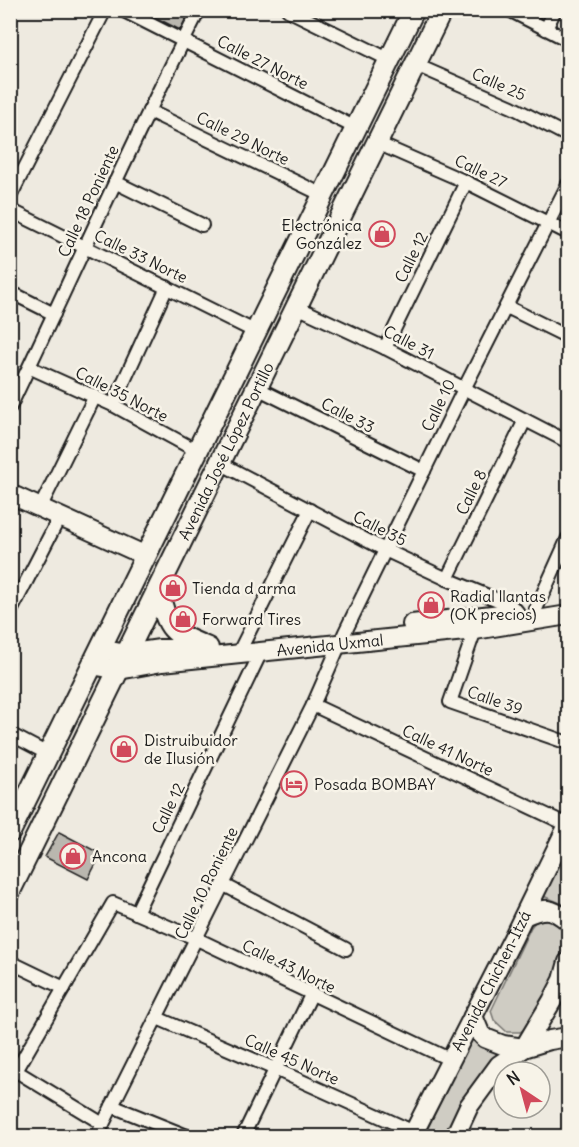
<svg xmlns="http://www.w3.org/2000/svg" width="579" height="1147" font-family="Delius,sans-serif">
<rect width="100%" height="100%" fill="#eeeae0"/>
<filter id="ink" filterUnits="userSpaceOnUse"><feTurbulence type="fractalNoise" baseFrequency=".0167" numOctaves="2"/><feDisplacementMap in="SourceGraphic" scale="12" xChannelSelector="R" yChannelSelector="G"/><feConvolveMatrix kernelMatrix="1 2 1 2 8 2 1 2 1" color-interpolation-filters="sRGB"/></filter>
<g filter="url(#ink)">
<g fill="#cfccc3" stroke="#767470" stroke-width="1.5">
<polygon points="568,844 568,906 543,896"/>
<path d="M542 919C553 920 563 924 567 936L556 976 526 1028 520 1032H507L494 1020 491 1011 531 927 535 922Z"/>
<path d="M472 1037C481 1049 490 1051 504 1053L449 1136H424Z"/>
</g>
<g fill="#bab7af" stroke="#1c1c1c" stroke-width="1.5">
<polygon points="141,10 190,10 180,30"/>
<polygon points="59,832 101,854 88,879 45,857"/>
</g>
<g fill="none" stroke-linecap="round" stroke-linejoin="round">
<g stroke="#1c1c1c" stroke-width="16">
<g id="street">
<polyline points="122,10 356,128"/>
<polyline points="288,10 390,60"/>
<polyline points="509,10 568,40"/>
<polyline points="546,29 555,10"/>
<polyline points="416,65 512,107 568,136"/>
<polyline points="149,111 323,195"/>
<polyline points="377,143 466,182 568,233"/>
<polyline points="115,182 202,225"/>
<polyline points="10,197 105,10"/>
<polyline points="10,210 256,332"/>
<polyline points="10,292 54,314"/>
<polyline points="297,307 385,348 568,442"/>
<polyline points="507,307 568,337"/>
<polyline points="385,348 466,182"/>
<polyline points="31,368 113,405 197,451"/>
<polyline points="257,388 424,471"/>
<polyline points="113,405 167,287"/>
<path d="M10 407C73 275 132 141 199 10"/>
<polyline points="220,463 385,550 447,579 510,605 517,611 517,615"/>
<polyline points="40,508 95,396"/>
<polyline points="447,579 525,420"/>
<polyline points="10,613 60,516"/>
<polyline points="536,619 536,609 568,538"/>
<polyline points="475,630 450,702 568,743"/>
<polyline points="238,654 310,510"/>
<polyline points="313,705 568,825"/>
<polyline points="10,734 48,754"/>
<polyline points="224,885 346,949"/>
<polyline points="136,913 261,652"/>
<polyline points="10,962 64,988"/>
<polyline points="157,1018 275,1069 414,1132"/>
<polyline points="112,1106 187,1136"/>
<polyline points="103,1124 16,1071 113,903 197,939 451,1060"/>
<polyline points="97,1136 313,705 345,632 464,389 568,184"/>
<polyline points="243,1136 311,995"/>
</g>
</g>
<g stroke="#1c1c1c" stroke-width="22">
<g id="secondary">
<polyline points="10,494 146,556"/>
<polyline points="412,624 510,613"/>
<polyline points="100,649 126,654 160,649 191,649"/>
<path id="s1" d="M92 665 119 670 162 662 475 630 568 615"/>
<path d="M524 916C545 907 551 907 568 921"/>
<polyline points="473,1016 480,1033 485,1038 503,1045 524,1048 550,1040 568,1037"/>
<path id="s2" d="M412 1136 513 938 568 825"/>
<polyline points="455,1136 469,1106 499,1065 524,1048 552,1001 563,980 568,962"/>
</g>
</g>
<g stroke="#1c1c1c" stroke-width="24">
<g id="primary">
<path d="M158 591C169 631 170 632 208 648"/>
<polyline points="10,832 414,10"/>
<path id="s3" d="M10 891 442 10"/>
</g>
</g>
<use href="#street" stroke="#f7f3e8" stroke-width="12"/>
<use href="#secondary" stroke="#f7f3e8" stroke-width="18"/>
<use href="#primary" stroke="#f7f3e8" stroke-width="20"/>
</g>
</g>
<defs>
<g id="shop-ring" transform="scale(1.35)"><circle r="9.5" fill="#f7f3e8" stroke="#d1495b" stroke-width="1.5"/><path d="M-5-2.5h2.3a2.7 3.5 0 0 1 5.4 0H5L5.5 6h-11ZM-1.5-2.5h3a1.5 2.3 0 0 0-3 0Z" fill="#d1495b"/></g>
<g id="hotel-ring" transform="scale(1.35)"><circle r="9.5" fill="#f7f3e8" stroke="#d1495b" stroke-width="1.5"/><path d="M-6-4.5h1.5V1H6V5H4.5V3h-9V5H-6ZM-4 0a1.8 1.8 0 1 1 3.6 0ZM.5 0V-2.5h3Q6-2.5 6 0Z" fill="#d1495b"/></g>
</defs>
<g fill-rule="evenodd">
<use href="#shop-ring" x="382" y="234"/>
<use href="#shop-ring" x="173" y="588"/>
<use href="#shop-ring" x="431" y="605"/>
<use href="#shop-ring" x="183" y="619"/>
<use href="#shop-ring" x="124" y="749"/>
<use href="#hotel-ring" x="294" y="784"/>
<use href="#shop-ring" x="73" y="856"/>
</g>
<g text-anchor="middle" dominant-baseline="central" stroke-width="5" stroke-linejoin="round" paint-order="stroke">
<g font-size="16" fill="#1c1c1c" stroke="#f7f3e8">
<text transform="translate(263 62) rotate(27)">Calle 27 Norte</text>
<text transform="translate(499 84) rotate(24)">Calle 25</text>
<text transform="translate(243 138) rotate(26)">Calle 29 Norte</text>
<text transform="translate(481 171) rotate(26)">Calle 27</text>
<text transform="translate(88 201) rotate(-65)">Calle 18 Poniente</text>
<text transform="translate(141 256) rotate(26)">Calle 33 Norte</text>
<text transform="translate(411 257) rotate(-64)">Calle 12</text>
<text transform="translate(409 342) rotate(27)">Calle 31</text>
<text transform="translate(122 394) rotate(27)">Calle 35 Norte</text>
<text transform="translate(438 405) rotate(-64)">Calle 10</text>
<text transform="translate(348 415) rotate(27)">Calle 33</text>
<text stroke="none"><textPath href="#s3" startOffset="490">Avenida José López Portillo</textPath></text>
<text transform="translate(471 492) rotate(-64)">Calle 8</text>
<text transform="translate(380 528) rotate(27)">Calle 35</text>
<text stroke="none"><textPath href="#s1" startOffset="240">Avenida Uxmal</textPath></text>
<text transform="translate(495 700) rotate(19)">Calle 39</text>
<text transform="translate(448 750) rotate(25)">Calle 41 Norte</text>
<text transform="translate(168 808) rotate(-64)">Calle 12</text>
<text transform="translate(206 883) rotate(-64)">Calle 10 Poniente</text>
<text transform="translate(289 966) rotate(26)">Calle 43 Norte</text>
<text stroke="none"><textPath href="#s2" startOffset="174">Avenida Chichen-Itzá</textPath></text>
<text transform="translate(292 1059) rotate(24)">Calle 45 Norte</text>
</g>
<g font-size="16" fill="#1c1c1c" stroke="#f7f3e8" text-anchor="start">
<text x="362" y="225" text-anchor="end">Electrónica<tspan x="362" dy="18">González</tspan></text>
<text x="192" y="588">Tienda d arma</text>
<text x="450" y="596">Radial llantas<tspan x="450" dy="18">(OK precios)</tspan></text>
<text x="202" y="619">Forward Tires</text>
<text x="144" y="740">Distruibuidor<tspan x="144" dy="18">de Ilusión</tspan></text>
<text x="314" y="784">Posada BOMBAY</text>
<text x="92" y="856">Ancona</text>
</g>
</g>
<rect width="579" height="1147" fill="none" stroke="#f7f3e8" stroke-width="36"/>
<rect x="18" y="18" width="543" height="1111" fill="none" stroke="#1c1c1c" stroke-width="2" filter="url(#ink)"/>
<g transform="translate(522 1090) rotate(324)"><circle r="28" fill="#f7f3e8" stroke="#9f9d96" stroke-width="1.5"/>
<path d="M0-4.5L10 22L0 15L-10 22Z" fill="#d1495b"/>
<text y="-9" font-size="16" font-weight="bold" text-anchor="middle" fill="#1c1c1c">N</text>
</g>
</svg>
